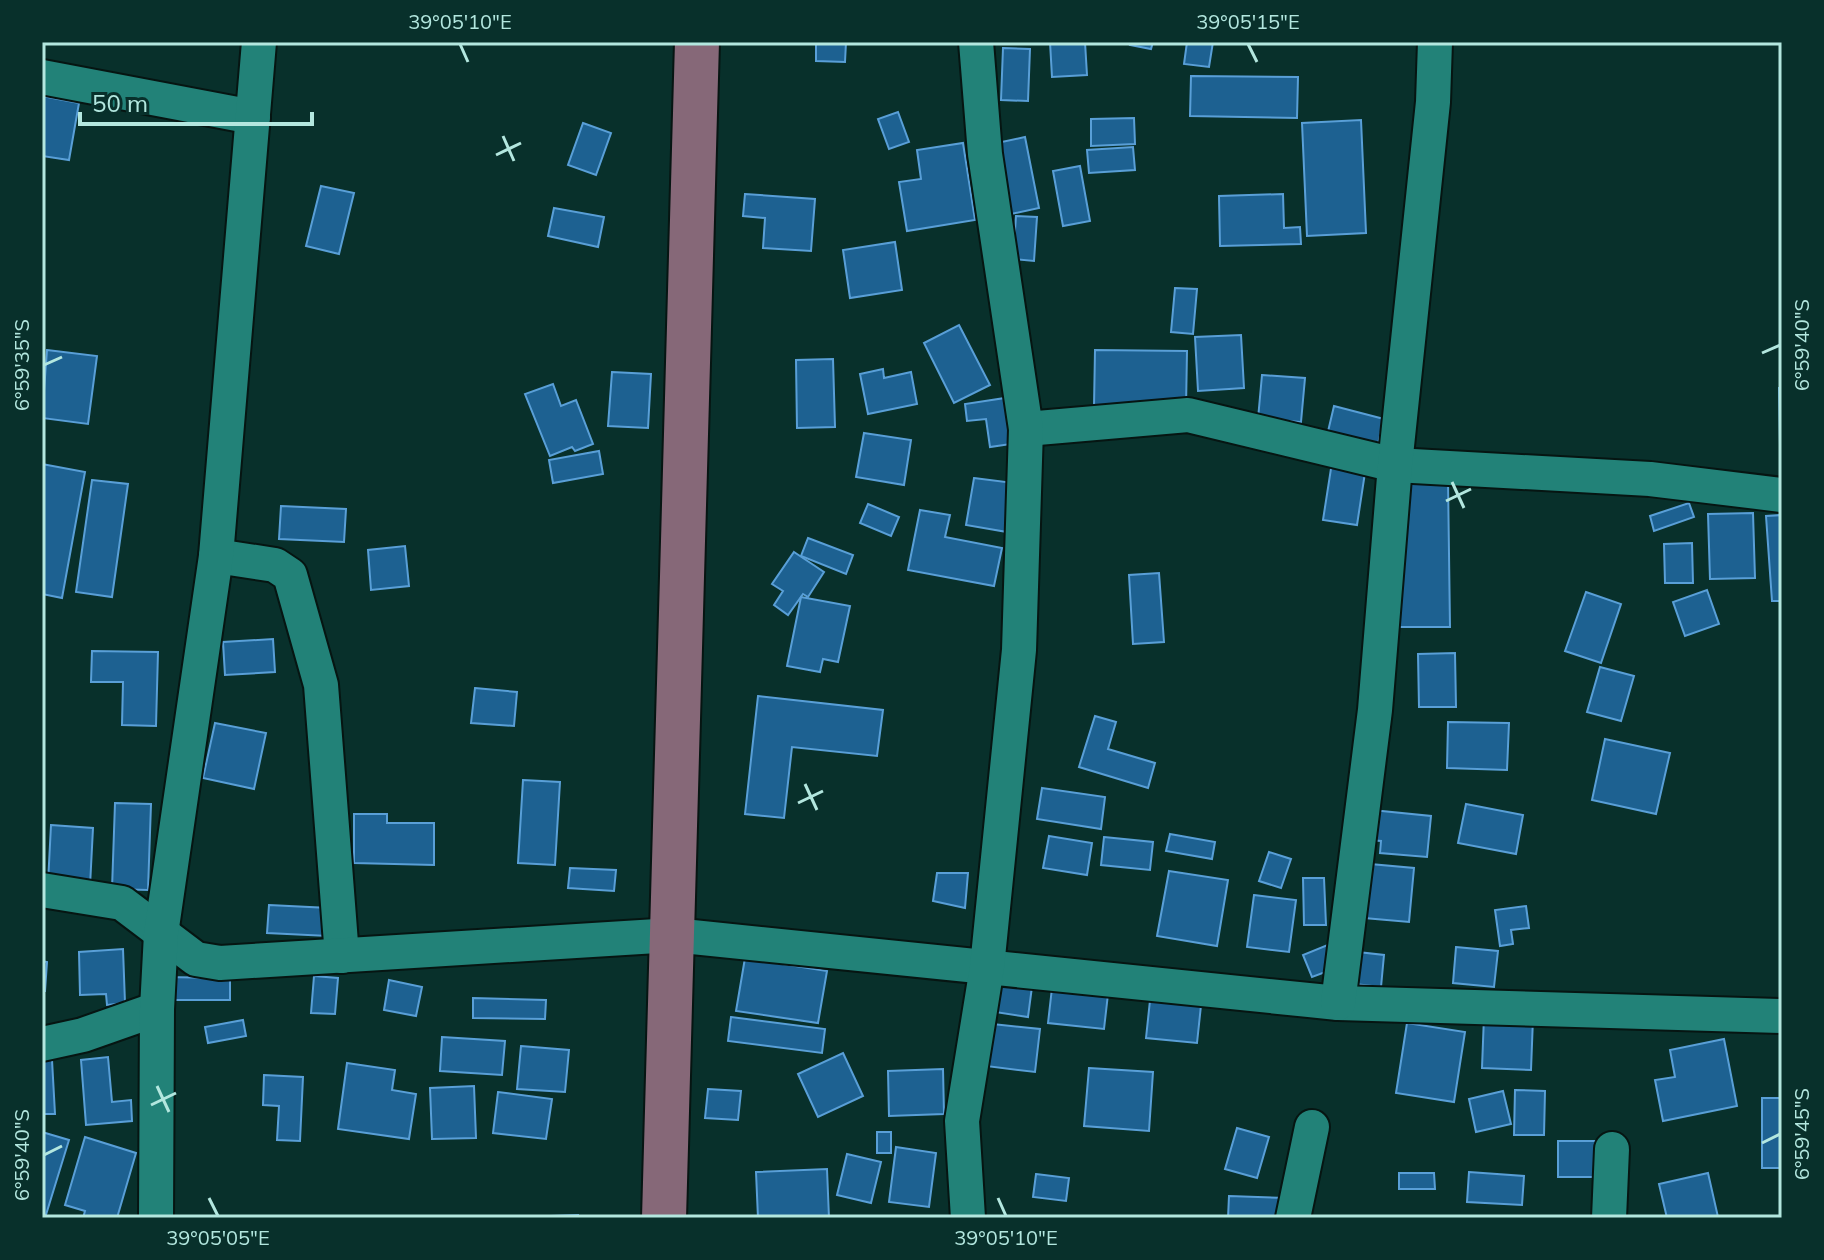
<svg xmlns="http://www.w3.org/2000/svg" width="1824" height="1260" font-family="Mulish,sans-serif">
<rect width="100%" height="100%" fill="#08302b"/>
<g fill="#1d6191" stroke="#599fd7" stroke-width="2">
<polygon points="816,42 846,42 845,62 816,61"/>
<polygon points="1050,42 1085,42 1087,75 1052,77"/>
<polygon points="1131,42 1153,42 1151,49 1130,45"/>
<polygon points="1187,42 1213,42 1209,67 1184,64"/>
<polygon points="1003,48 1030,49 1028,101 1001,100"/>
<polygon points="1191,76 1298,77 1297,118 1190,116"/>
<polygon points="42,96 79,103 69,160 42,156"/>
<polygon points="898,112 909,142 889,149 878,119"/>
<polygon points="1134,118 1135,144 1091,146 1091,119"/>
<polygon points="1361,120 1366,233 1307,236 1302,123"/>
<polygon points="583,123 611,133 596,175 568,165"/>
<polygon points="1025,137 1039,208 1011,214 997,143"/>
<polygon points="963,143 975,220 907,231 899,182 921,179 917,150"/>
<polygon points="1133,147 1135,170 1089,173 1087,150"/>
<polygon points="1080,166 1090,221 1063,226 1053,171"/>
<polygon points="321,186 354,193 339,254 306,246"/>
<polygon points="745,194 815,199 811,251 763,248 765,218 743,216"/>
<polygon points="1283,194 1284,228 1300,227 1301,244 1220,246 1219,196"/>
<polygon points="554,208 604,217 598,247 548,236"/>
<polygon points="1016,216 1037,217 1034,261 1013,259"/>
<polygon points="895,242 902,290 850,298 843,250"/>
<polygon points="1175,288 1197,289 1193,334 1171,332"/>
<polygon points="959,325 990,385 954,403 924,343"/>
<polygon points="1241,335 1244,388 1198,391 1195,337"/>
<polygon points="47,350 97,356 88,424 42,418"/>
<polygon points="1095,350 1187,351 1186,408 1094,407"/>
<polygon points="833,359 835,427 797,428 796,360"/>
<polygon points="883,369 884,378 911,372 917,404 868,414 860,374"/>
<polygon points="612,372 651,374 648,428 608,426"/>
<polygon points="1262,375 1305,378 1301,422 1258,419"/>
<polygon points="553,384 561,406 576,400 593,444 575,451 572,447 550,456 525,394"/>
<polygon points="1779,388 1782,388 1782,445 1780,445"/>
<polygon points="1005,398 1011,444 990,447 986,419 967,421 965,404"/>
<polygon points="1334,406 1384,419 1376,452 1326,440"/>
<polygon points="864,433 911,440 904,485 856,477"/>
<polygon points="599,451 603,474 553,483 549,460"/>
<polygon points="1332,462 1366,466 1357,525 1323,520"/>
<polygon points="42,464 85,472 62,598 42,594"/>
<polygon points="974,478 1014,483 1007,532 966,525"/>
<polygon points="92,480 128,484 112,597 76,592"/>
<polygon points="1448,480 1450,627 1398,627 1396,481"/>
<polygon points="1689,503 1694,517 1654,531 1650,516"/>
<polygon points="868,504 899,517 891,536 860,523"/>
<polygon points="281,506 346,509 344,542 279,539"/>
<polygon points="920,510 950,515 945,537 1002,548 994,586 908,570"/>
<polygon points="1753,513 1755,578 1710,579 1708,514"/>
<polygon points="1782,515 1782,601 1772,601 1766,516"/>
<polygon points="808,538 853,555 846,574 801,556"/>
<polygon points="1692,543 1693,583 1665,583 1664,544"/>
<polygon points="405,546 409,586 371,590 368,550"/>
<polygon points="794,552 824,572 808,597 803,594 788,615 774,605 783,591 772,584"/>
<polygon points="1159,573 1164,642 1133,644 1129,575"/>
<polygon points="1707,590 1719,624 1685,636 1673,602"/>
<polygon points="1586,592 1621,604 1601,663 1565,651"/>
<polygon points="801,597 850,606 838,662 823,659 820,672 787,666"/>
<polygon points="273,639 275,672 225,675 223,642"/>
<polygon points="92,651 158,652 156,726 122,725 123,682 91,682"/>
<polygon points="1455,653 1456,707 1419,707 1418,654"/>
<polygon points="1600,667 1634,676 1621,721 1587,712"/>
<polygon points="475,688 517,692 514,726 471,723"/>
<polygon points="758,696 883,710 877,756 792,747 784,818 745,814"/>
<polygon points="1095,716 1116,722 1108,749 1155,763 1148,788 1079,767"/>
<polygon points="1448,722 1509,723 1507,770 1447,768"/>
<polygon points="215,723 266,733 254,789 203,778"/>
<polygon points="1605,739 1670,753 1656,814 1592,800"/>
<polygon points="523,780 560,782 555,865 518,863"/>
<polygon points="1042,788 1105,797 1101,829 1037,819"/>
<polygon points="115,803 151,804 148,890 112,889"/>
<polygon points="1466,804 1523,815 1516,854 1458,843"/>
<polygon points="1372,810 1431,816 1427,857 1380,853 1381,841 1369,840"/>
<polygon points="354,814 387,814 387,823 434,823 434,865 354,863"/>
<polygon points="51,825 93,828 90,886 48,883"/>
<polygon points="1170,834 1215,842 1212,859 1166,851"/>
<polygon points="1049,836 1092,843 1087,875 1043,868"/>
<polygon points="1104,837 1153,842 1150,870 1101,865"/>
<polygon points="1269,852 1291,859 1281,888 1259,881"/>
<polygon points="1359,863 1414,868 1409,922 1353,917"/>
<polygon points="570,868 616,870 614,891 568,888"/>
<polygon points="1169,871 1228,880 1217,946 1157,936"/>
<polygon points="937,873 968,873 965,908 933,901"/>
<polygon points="1303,878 1324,878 1326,925 1304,925"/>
<polygon points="1254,895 1296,900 1289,952 1247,947"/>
<polygon points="269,905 329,908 328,936 267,933"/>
<polygon points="1526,906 1529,928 1511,930 1513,944 1500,946 1495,910"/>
<polygon points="1330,944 1339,967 1312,977 1303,955"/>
<polygon points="1456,947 1498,951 1494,987 1453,983"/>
<polygon points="123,949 125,1003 107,1005 106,994 80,995 79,952"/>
<polygon points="1349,951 1384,955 1381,987 1346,983"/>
<polygon points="745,958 827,971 818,1023 736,1011"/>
<polygon points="42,961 47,962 45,991 42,991"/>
<polygon points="1000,974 1033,979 1028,1017 995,1012"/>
<polygon points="314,976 338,978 335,1014 311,1013"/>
<polygon points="162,977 230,978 230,1000 162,1000"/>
<polygon points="389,980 422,987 416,1016 384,1010"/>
<polygon points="1052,988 1108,994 1104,1029 1048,1023"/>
<polygon points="1151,991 1202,996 1197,1043 1146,1038"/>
<polygon points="473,998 546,1000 545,1019 473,1018"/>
<polygon points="1484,1016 1533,1018 1531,1070 1482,1068"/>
<polygon points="731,1017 825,1029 822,1053 728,1041"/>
<polygon points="243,1020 246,1036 208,1043 205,1027"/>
<polygon points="983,1023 1040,1029 1035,1072 978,1065"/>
<polygon points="1407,1023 1465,1032 1454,1102 1396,1093"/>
<polygon points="442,1037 505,1041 502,1075 440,1071"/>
<polygon points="1724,1039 1737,1106 1663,1121 1655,1080 1675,1077 1670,1050"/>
<polygon points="521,1046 569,1050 565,1092 517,1089"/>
<polygon points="843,1053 863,1096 818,1117 798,1074"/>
<polygon points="108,1057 112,1102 131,1100 132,1121 86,1125 81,1060"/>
<polygon points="42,1060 52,1060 55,1114 42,1114"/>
<polygon points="347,1063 395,1070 392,1090 416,1094 409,1139 338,1129"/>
<polygon points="1089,1068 1153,1072 1149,1131 1084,1126"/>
<polygon points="943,1069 944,1114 889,1116 888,1071"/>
<polygon points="264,1075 303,1077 300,1141 277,1140 279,1106 263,1105"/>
<polygon points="474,1086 476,1138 432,1139 430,1088"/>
<polygon points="708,1089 741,1091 738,1120 705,1118"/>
<polygon points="1515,1090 1545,1091 1544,1135 1514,1135"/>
<polygon points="1503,1091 1511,1124 1476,1132 1469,1099"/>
<polygon points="498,1092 552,1099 546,1139 493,1133"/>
<rect x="1762" y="1098" width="20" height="70"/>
<polygon points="1237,1128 1269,1137 1257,1178 1225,1169"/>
<polygon points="42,1132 69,1140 45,1218 42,1218"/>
<rect x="877" y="1132" width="14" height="21"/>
<polygon points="85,1137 136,1153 117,1218 83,1218 85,1211 65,1205"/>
<rect x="1558" y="1141" width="40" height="36"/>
<polygon points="896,1147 936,1153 929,1207 889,1202"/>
<polygon points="847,1154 881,1162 871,1203 837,1195"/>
<polygon points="827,1169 829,1218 758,1218 756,1172"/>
<polygon points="1469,1172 1524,1176 1522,1205 1467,1202"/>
<polygon points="1399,1173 1434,1173 1435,1189 1399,1189"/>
<polygon points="1708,1173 1718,1217 1667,1218 1659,1184"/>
<polygon points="1036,1174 1069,1178 1066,1201 1033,1197"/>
<polygon points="1229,1196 1285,1198 1284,1218 1228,1218"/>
<polygon points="578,1215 578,1218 521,1217"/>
</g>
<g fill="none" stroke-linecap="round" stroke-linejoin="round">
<g stroke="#061512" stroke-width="38">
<g id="street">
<polyline points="42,77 253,117"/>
<polyline points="1026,429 1188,415 1395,465 1650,479 1782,495"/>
<polyline points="216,556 275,565 290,575 321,685 342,956"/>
<polyline points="42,890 122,903 196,959 220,963 673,935 1338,1003 1782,1016"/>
<polyline points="1338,1003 1375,710 1395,465 1433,102 1435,42"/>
<polyline points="42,1044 83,1035 157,1009"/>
<polyline points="156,1218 157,1009 161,934 216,556 259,42"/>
<polyline points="968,1218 962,1121 987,967 1019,650 1026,429 985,154 976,42"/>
<polyline points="1293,1218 1312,1127"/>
<polyline points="1609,1218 1612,1149"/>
</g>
</g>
<g stroke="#061512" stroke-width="48">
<polyline id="primary" points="664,1218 697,42"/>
</g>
<use href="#street" stroke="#228278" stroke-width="34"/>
<use href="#primary" stroke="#866878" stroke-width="44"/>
</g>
<path fill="none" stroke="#b3e7df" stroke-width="3" d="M460 44 468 62M1248 44 1257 62M503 136 514 161M496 155 521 143M1762 353 1780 345M44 365 62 357M1452 482 1464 508M1446 501 1471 489M805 784 817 810M798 803 823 791M157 1086 169 1112M151 1105 176 1093M1762 1143 1780 1134M44 1155 62 1146M209 1198 218 1216M998 1198 1006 1216"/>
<rect width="1824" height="1260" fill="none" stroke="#08302b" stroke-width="88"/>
<path d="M80 112v12h232v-12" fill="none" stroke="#b3e7df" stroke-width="4"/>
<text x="92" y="112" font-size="24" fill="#b3e7df" stroke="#08302b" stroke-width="6" paint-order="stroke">50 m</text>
<rect x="44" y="44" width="1736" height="1172" fill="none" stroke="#b3e7df" stroke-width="3"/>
<g font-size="20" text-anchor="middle" fill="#b3e7df">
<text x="460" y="29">39°05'10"E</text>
<text x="1248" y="29">39°05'15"E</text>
<text transform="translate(1802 345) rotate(-90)" y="7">6°59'40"S</text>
<text transform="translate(22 365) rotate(-90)" y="7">6°59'35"S</text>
<text transform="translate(1802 1134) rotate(-90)" y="7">6°59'45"S</text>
<text transform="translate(22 1155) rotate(-90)" y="7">6°59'40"S</text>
<text x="218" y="1245">39°05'05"E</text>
<text x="1006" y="1245">39°05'10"E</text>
</g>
</svg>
